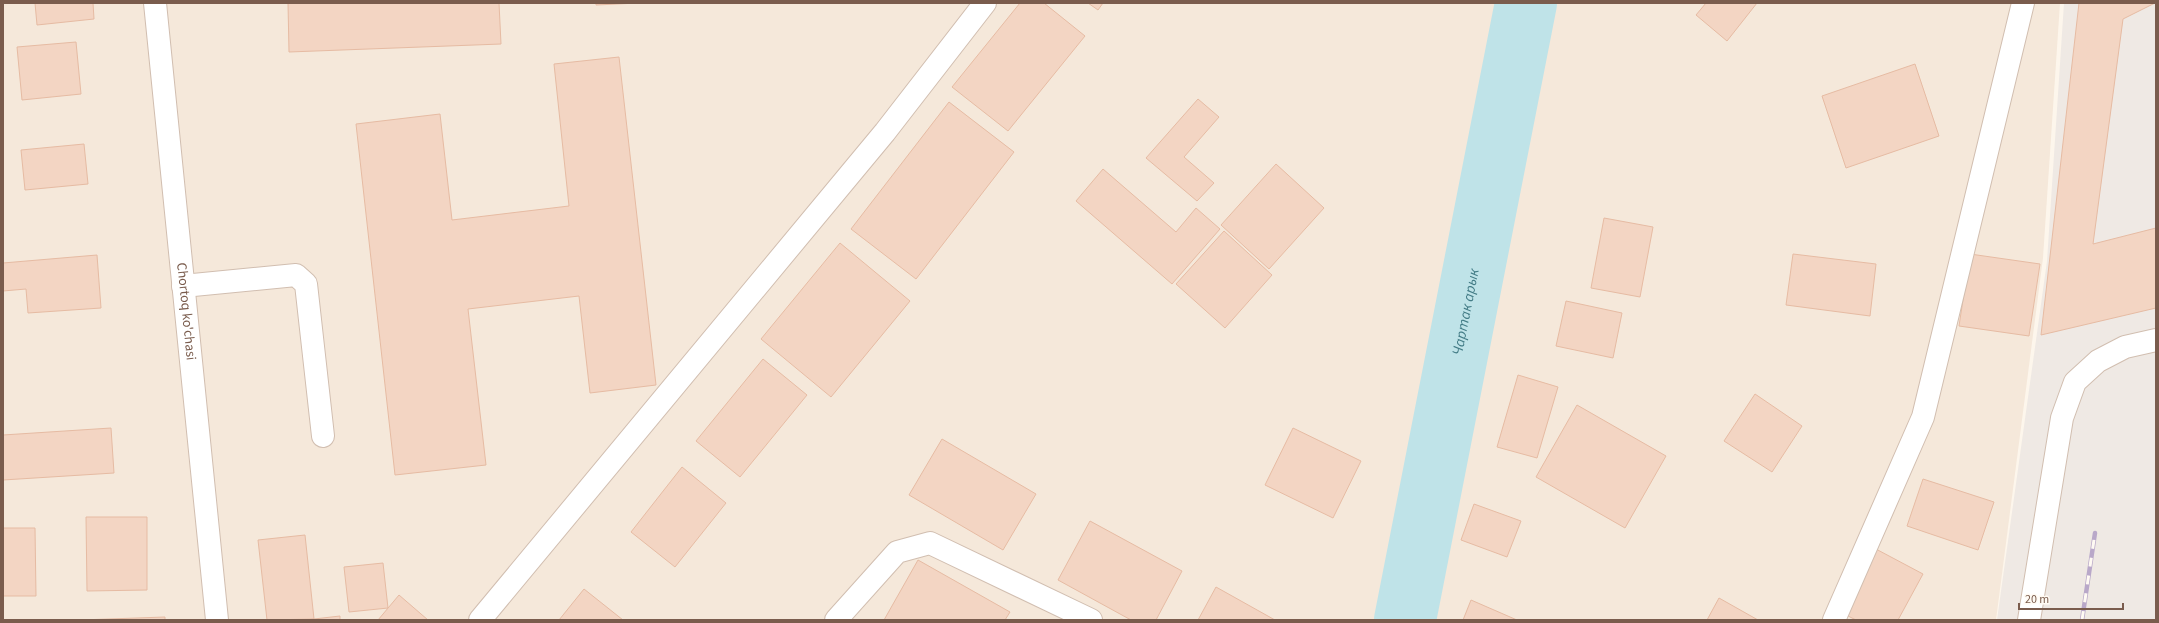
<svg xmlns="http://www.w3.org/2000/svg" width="2159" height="623" font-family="'Source Sans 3',sans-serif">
<rect width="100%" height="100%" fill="#fdf6ec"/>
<g fill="#f5e8da">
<polygon points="3,3 1511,3 1377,620 3,620"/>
<polygon points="1556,3 2060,3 2043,258 1996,620 1436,620"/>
</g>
<polygon fill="#efe9e4" points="2064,3 2156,3 2156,620 1997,620 2047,261"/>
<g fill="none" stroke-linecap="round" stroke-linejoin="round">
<path stroke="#bfe3e8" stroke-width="62" id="s1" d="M1405 620 1526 3"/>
</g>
<g fill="#f3d5c3" stroke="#e6bba3">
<polygon points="35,3 93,3 94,19 37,25"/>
<polygon points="288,3 499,3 501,44 289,52"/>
<polygon points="596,3 638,3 596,5"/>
<polygon points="1020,3 1044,3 1085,36 1008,131 952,87"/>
<polygon points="1088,3 1103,3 1098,10"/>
<polygon points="1706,3 1757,3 1727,41 1696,15"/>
<polygon points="2079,3 2155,3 2123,19 2093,244 2156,228 2156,308 2041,335"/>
<polygon points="76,42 81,94 22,100 17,47"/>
<polygon points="619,57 656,385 590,393 579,296 468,309 486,465 395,475 356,124 440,114 452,220 569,206 554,64"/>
<polygon points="1915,64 1939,136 1846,168 1822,96"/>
<polygon points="1198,99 1219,117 1184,157 1214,183 1197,201 1146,158"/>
<polygon points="949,102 1014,152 916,279 851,229"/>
<polygon points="84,144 88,184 25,190 21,150"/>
<polygon points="1276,164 1324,208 1269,269 1221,225"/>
<polygon points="1103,169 1176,232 1196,208 1220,229 1172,284 1076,201"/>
<polygon points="1604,218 1653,227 1640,297 1591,288"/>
<polygon points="1224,231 1272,275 1225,328 1176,284"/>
<polygon points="840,243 910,301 831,397 761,339"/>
<polygon points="1793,254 1876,264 1870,316 1786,305"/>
<polygon points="1970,254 2040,264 2029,336 1959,326"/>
<polygon points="97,255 101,308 28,313 26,289 3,291 3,263"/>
<polygon points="1566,301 1622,313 1613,358 1556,346"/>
<polygon points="763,359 807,395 740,477 696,441"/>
<polygon points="1518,375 1558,387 1537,458 1497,447"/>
<polygon points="1755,394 1802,426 1772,472 1724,441"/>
<polygon points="1577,405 1666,456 1625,528 1536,477"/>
<polygon points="111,428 114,473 3,480 3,435"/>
<polygon points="1293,428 1361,461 1333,518 1265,485"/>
<polygon points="942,439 1036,494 1003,550 909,495"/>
<polygon points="682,467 726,503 675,567 631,532"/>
<polygon points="1923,479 1994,502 1978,550 1907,526"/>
<polygon points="1474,504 1521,521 1507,557 1461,540"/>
<polygon points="86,517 147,517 147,590 87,591"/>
<polygon points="1090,521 1182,571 1156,620 1131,620 1058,580"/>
<polygon points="3,528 35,528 36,596 3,596"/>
<polygon points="305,535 314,619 267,620 258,540"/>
<polygon points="1874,548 1923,574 1898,620 1856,620 1840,612"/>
<polygon points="918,560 1010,612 1005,620 884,620"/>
<polygon points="383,563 388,608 349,612 344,567"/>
<polygon points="1216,587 1275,620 1198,620"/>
<polygon points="584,589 623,620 559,620"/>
<polygon points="399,595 428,620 378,620"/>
<polygon points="1719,598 1758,620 1707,620"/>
<polygon points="1471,600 1517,620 1463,620"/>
<polygon points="340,616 340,620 305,620 314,619"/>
<polygon points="165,617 165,620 80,620"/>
</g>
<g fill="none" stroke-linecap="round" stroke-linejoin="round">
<g stroke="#d1beb0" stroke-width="24">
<g id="minor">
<path id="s2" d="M155 3 217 620"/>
<polyline points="183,286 296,275 306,284 323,436"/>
<polyline points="480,620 885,132 985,3"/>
<polyline points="836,620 897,552 930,543 1091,620"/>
<polyline points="1834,620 1923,417 2023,3"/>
<polyline points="2029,620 2062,418 2075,382 2098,361 2125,347 2156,340"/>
</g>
</g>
<use href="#minor" stroke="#fff" stroke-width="22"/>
<g stroke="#b9a8c9" stroke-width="4.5">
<polyline id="rail" points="2082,620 2095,533"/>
</g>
<use href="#rail" stroke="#fffaf3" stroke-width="3" stroke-dasharray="9" stroke-linecap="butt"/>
</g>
<g text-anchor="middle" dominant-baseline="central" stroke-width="3" stroke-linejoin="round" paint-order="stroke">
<g font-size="14" fill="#7a5c4d" stroke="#fffaf3">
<text stroke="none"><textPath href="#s2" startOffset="310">Chortoq ko'chasi</textPath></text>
</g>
<g font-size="15" font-style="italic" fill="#437c86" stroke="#fffaf3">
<text stroke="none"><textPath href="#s1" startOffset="314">Чартак арык</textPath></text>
</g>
</g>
<rect width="2159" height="623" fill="none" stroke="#7a5c4d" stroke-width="8"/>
<path d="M2019 603v6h104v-6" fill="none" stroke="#7a5c4d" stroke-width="2"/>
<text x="2025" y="603" font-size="12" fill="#7a5c4d" stroke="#fffaf3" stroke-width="3" paint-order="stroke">20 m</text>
</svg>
